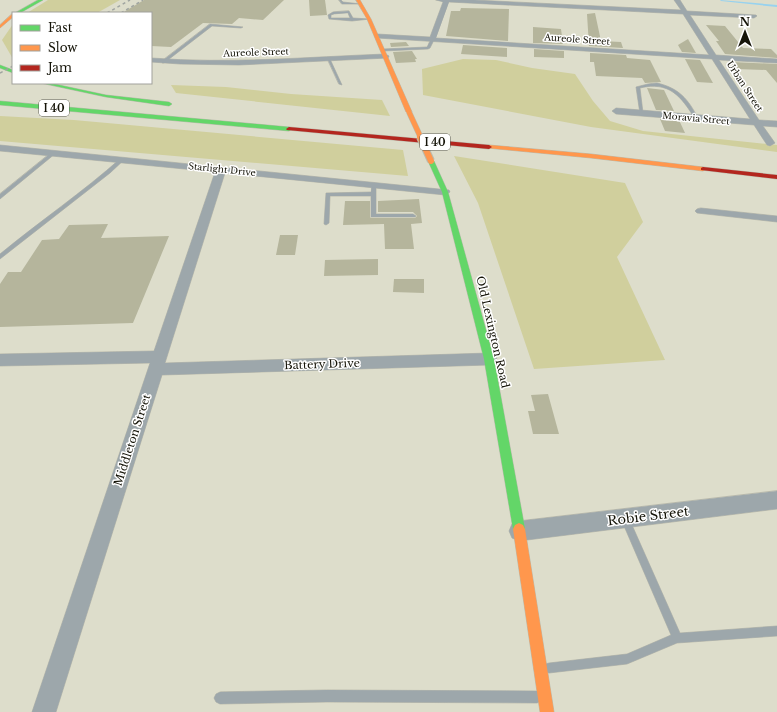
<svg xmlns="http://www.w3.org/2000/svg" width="777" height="712" font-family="'Libre Baskerville',serif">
<rect width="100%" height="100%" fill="#ddddcb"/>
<g fill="#d0cf9d">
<polygon points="48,0 120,0 97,13 27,13"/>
<polygon points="13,24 13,59 2,40"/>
<polygon points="463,59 496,60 532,68 575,74 593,101 610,121 643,131 777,145 777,152 591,127 423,95 422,69"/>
<polygon points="171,85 226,87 291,94 382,100 390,116 176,93"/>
<polygon points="0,116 74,120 403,150 408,176 0,141"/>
<polygon points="454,156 625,183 643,222 617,257 665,360 534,369 478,203"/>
</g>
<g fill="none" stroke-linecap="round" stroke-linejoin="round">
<polygon fill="#97d2ef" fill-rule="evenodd" points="720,0 777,5 777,7 721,1"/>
</g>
<g fill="#b5b59c">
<polygon points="144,0 284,0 263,20 239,18 232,24 203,23 171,47 151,46 151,13 122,13"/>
<polygon points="309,0 325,0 327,15 310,16"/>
<polygon points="461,8 509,9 508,41 446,36 451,11 460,11"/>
<polygon points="595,13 601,41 621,42 623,48 589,46 587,14"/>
<polygon points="706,25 725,26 743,48 771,49 777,55 777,58 725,54 716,41 719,41"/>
<polygon points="533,27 561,29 563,44 533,43"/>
<polygon points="688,39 696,53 682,52 678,45"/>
<polygon points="406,42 409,46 391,47 390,43"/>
<polygon points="463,45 507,48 507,57 461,54"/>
<polygon points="534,49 564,51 564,58 534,57"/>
<polygon points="412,51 417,59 415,59 416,62 396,63 393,52"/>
<polygon points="590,53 626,55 627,58 650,60 661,82 645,83 642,78 596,76 594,62 590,62"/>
<polygon points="685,59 700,60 713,83 697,82"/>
<polygon points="731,62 777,64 777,83 766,70 736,69"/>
<polygon points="647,88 664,90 674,111 656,110"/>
<polygon points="660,119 679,120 685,133 665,131"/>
<polygon points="419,199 422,223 411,224 414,249 385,249 384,224 343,225 345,201 370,201 370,217 371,218 415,218 417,216 413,212 378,212 378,201"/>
<polygon points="108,224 101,238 169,236 133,323 0,327 0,284 8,272 21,272 42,240 59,239 69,225"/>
<polygon points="280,235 298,235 295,255 276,255"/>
<polygon points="378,259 378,275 324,276 325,260"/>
<polygon points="394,279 424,279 424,293 393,292"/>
<polygon points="548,394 559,434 533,434 528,411 535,411 531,395"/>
</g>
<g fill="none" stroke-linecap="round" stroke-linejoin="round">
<g stroke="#bbbbad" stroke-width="1">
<g id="lane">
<polygon points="339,0 341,0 343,2 361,4 342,4"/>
<path d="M349 11 353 18 370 19 352 21 329 19 328 15 333 12ZM348 13 350 18H331V15L334 14Z"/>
<polygon points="210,24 243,27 241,28 212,26 164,63 162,63 162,61"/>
<polygon points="431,39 434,40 430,48 428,49 383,51 381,50 383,49 427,47"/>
<polygon points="327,58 330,59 342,85 339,84"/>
<path d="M657 83C679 88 688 99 698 118L697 119H695C681 96 669 81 640 88L643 113 640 114 636 87 648 84Z"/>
<polygon points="52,152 56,153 0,199 0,194"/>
<path d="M121 158 125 159 110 173 0 259V254C40 221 83 192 121 158Z"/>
<polygon points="372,183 376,184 376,214 413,214 416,216 415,217 371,217 371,196 330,196 329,223 326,225 324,224 326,193 371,192"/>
<polygon points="625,515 628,516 680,633 777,626 777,636 677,643 627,664 549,673 545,672 544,668 545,664 549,663 627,654 671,635 621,519 622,516"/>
<polygon points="327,690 537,691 541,693 543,697 541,701 537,703 327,702 220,704 216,702 214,698 216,694 220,692"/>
</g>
</g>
<g stroke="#bbbbad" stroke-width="1">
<g id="street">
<path d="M436 0H474L681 10 674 0H680L687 11 756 15 757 16 754 18 690 15 716 55 777 59V63L719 60 759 120 777 121V127L763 126 775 143 770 146 767 145 754 125 616 114 612 111 616 108 750 119 712 59 377 38 374 36 377 34 430 37 443 2ZM449 2 683 14 709 55 436 38Z"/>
<path d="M385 54 389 56 388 58 239 65 180 64 151 62V58C229 64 307 57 385 54Z"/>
<polygon points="0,145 449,190 450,192 445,195 225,173 165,363 489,353 494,355 497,359 494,363 489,365 162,375 56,712 32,712 150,363 0,366 0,354 154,351 215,172 0,151"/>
<polygon points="701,208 777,216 777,222 697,213 695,211 697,209"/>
<polygon points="777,491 777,509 519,541 512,538 509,531 512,524 519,521"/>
</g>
</g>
<g stroke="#bbbbad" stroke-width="1">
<g id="fast">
<polygon points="38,0 43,0 20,13 15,13"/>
<polygon points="0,65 13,70 13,73 0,68"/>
<polygon points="41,83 50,83 106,95 169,102 172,104 169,106 106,97"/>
<polygon points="0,101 289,127 292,129 289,131 0,105"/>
<polygon points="431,159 434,161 448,192 494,359 525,529 523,533 519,535 515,533 513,529 484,359 442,192 428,161"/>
</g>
</g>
<g stroke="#bbbbad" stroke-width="1">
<g id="slow">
<polygon points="356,0 360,0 371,19 412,112 411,113 406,112 367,19"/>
<polygon points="12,14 13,14 13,17 0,28 0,25"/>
<polygon points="489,145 591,154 703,167 706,169 703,171 591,158 487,148 487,146"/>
<polygon points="519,523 523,525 525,529 554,712 540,712 513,529 515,525"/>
</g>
</g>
<g stroke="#bbbbad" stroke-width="1">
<g id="jam">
<polygon points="289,127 489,145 492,147 489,149 287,130 286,129"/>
<polygon points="703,167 777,175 777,179 701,170 701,168"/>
</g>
</g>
<use href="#lane" fill="#9da7ab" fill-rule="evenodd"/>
<use href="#street" fill="#9da7ab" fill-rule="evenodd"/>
<use href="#fast" fill="#63d668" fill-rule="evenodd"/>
<use href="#slow" fill="#ff974d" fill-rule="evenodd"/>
<use href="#jam" fill="#b3261e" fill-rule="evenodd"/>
<g stroke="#9fa4a0" stroke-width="1.5" stroke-dasharray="3 3" stroke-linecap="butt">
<polyline points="107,13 130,0"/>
<polyline points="121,13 143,0"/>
<polyline points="0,73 13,66"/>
</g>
<g stroke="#bbbbad" stroke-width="6" stroke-linecap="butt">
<polyline id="slow-bridge-far1" points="409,112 421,138"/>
</g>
<g stroke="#bbbbad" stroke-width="8" stroke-linecap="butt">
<polyline id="slow-bridge" points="420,137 431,161"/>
</g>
<use href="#slow-bridge-far1" stroke="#ff974d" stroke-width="5"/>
<use href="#slow-bridge" stroke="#ff974d" stroke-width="6"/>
</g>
<g text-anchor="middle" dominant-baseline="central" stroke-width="3" stroke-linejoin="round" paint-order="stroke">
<g font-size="9" fill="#151408" stroke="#fff">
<text transform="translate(577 39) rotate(4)">Aureole Street</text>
<text transform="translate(256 52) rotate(-2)">Aureole Street</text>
<text transform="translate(745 86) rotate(57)">Urban Street</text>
<text transform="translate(696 118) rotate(5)">Moravia Street</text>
<text transform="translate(222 169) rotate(6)">Starlight Drive</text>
</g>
<g fill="#fff" stroke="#5b5a52" stroke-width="1">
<rect x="39" y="100" width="30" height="16" rx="3"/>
<rect x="420" y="134" width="30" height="16" rx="3"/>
</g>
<g font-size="10" font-weight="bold" fill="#151408">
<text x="54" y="108">I 40</text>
<text x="435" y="142">I 40</text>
</g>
<g font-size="11" fill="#151408" stroke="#fff">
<text transform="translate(493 332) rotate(77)">Old Lexington Road</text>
<text transform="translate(322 364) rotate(-2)">Battery Drive</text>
<text transform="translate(132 440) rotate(-72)">Middleton Street</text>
</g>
<g font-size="13" fill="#151408" stroke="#fff">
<text transform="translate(648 516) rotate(-7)">Robie Street</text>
</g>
</g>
<rect x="12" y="12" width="140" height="72" fill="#ffffff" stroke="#a1a19c"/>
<rect x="20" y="25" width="20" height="6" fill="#63d668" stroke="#a1a19c"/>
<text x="48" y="32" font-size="12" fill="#151408">Fast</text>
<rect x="20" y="45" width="20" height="6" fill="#ff974d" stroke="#a1a19c"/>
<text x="48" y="52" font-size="12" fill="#151408">Slow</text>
<rect x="20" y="65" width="20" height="6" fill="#b3261e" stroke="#a1a19c"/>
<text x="48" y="72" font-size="12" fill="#151408">Jam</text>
<g transform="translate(745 32)" stroke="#ffffff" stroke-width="3" paint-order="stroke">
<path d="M0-3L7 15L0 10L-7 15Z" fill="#151408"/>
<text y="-6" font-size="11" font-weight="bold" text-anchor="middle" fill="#151408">N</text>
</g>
</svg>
